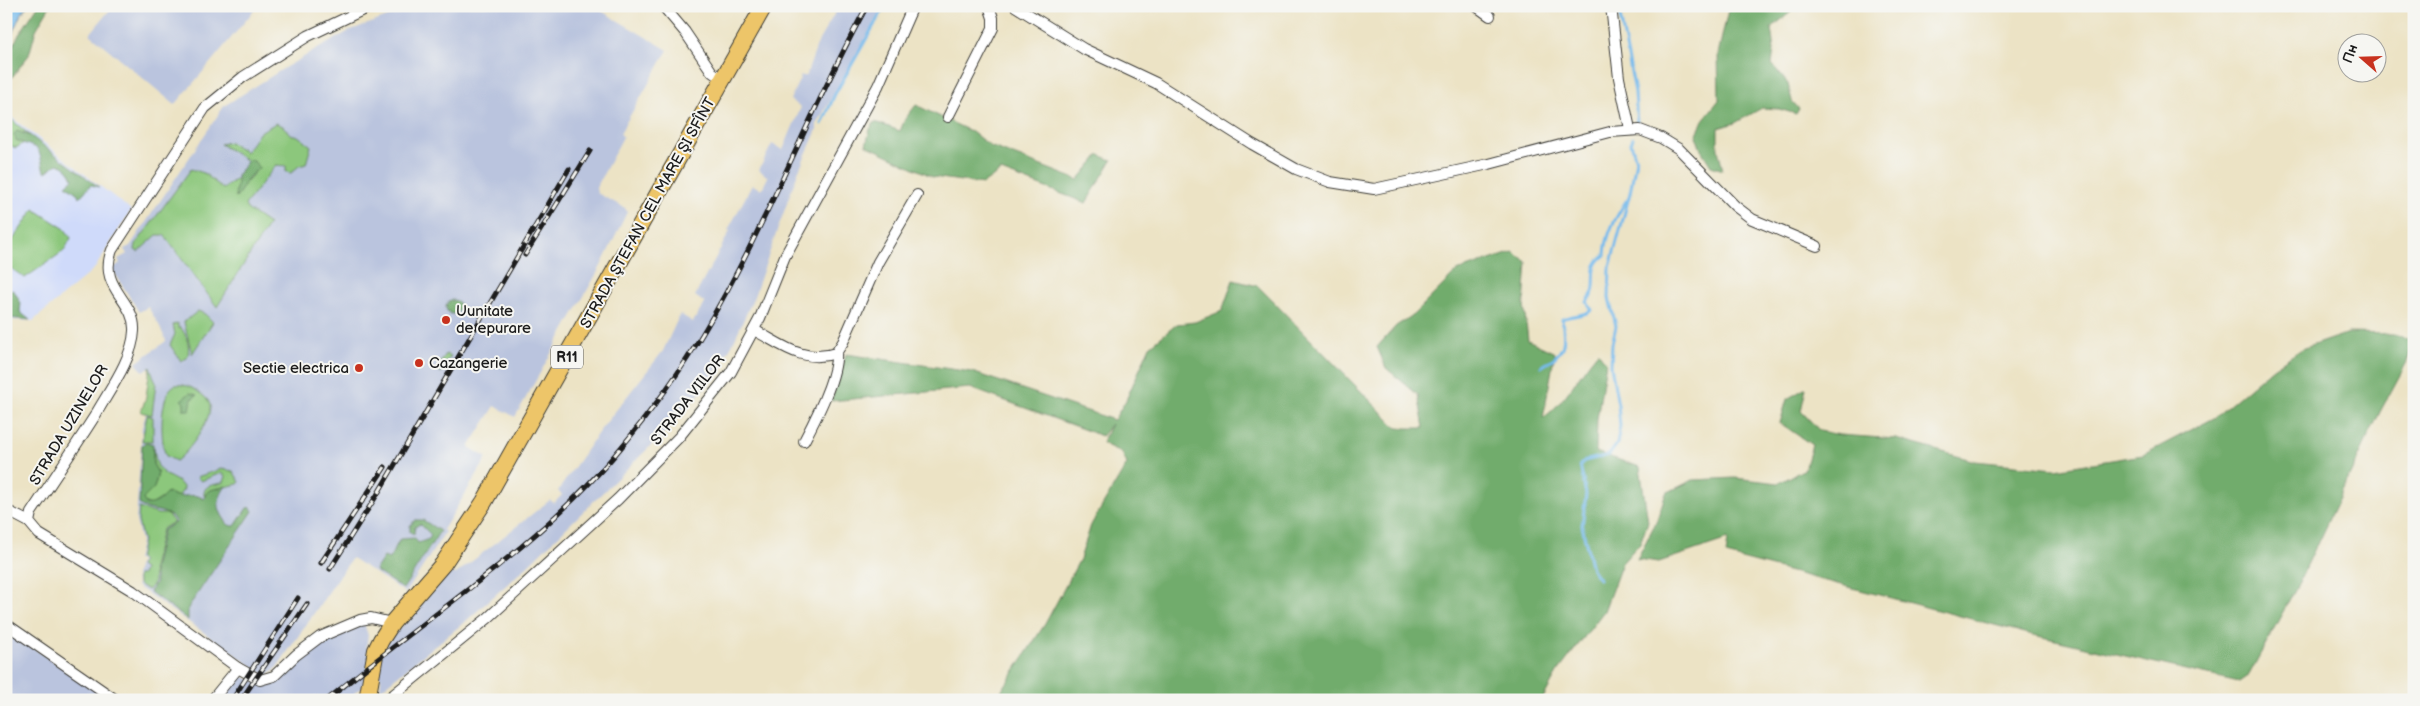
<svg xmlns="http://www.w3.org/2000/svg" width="2420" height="706" font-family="'Balsamiq Sans',sans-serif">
<rect width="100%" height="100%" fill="#f6f6f2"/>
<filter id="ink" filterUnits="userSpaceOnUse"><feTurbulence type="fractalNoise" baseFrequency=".02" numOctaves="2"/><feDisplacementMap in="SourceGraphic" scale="10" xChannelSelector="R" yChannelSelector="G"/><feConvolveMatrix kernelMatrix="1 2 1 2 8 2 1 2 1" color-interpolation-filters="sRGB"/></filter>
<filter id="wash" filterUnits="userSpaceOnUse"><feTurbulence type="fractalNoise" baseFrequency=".0096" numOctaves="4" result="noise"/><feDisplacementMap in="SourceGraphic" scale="20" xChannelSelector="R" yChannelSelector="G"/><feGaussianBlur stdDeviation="1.12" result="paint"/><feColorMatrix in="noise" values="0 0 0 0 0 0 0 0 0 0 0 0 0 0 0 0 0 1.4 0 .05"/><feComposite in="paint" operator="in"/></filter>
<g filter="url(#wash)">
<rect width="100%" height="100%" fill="#ece3c5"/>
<polygon fill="#cfdafa" points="6,113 131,210 95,268 33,321 6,320"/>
<g fill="#bac4de">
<polygon points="113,6 256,6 257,7 175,105 90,34"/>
<polygon points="418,6 593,6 668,50 620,133 623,137 596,188 597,193 625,208 627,212 601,266 515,417 495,406 469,447 487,458 443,530 445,532 406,593 352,558 275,670 268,675 263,674 137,586 136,573 140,561 137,560 141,542 136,521 142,427 146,414 141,412 146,397 150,367 143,371 136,363 166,341 159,325 148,307 139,312 112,269 120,263 118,259 127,254 124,249 130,246 224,106 286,67 351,30"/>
<polygon points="839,6 883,6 817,124 817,130 798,172 753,299 732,345 706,386 668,429 522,571 466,621 380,690 381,677 355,692 353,700 214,700 241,676 260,683 268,684 274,681 318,643 364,623 368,635 366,648 388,641 449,572 456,574 550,500 554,503 562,495 558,491 598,433 663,351 680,314 693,322 705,303 695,296 730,231 728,230 752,185 762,189 768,177 759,170 772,144 783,150 801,107 790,100 801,76 806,76 819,40"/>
<polygon points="6,629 110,700 6,700"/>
</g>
<g fill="#8cc77c" stroke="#54724c">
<polygon points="6,115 31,136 24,132 16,140 24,143 16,148 6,144"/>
<polygon points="276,123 283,126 290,134 298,136 311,146 306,164 299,166 291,173 286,172 286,166 276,165 245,205 247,209 269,224 217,307 164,235 157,235 138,252 135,250 136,244 191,169 204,173 223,189 237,178 239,184 235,193 259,168 220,144 229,142 246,152 260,132"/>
<polygon points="34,209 65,229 71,238 64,251 25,278 6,265 6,250"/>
<polygon points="198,311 205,314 213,322 192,354 184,322"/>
<path d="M178 323V329L180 327C187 334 191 349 187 358L181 361 170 345 175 334 173 325Z"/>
<polygon points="446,354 451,357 441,365 443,369 441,373 437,368"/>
<polygon points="150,367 156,383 152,415 141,412 146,397"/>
<path d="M175 385C183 384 190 386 197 391 202 395 209 399 210 405 212 420 188 453 176 461L166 456C160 442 159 392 175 385Z"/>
<polygon points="147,415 153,417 153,441 142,441"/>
<path d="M154 447C155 453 155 461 158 466 163 478 180 478 184 489L178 497 167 492 164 497 151 505 143 502V499L154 488 156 481 158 473 153 464Z"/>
<path d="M221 469 233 471 240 482 238 484 211 490 204 496C203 483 215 486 224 482L226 476 221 473 201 481 197 477Z"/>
<polygon points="139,508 158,514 167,514 174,522 162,529 153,568 154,582 148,590 138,584 138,575 142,575 144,569 140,566 142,561 139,559 143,541 138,521"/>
</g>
<g fill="#71ac6c" stroke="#466444">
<polygon points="38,6 50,6 36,30 29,55 6,85 6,59 18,36"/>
<polygon points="1729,6 1794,7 1791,12 1771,28 1774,50 1772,64 1788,84 1792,101 1799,109 1796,114 1779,109 1762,108 1735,123 1718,128 1718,150 1723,170 1711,166 1701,150 1696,136 1703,120 1719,100 1718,54"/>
<polygon points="916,105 972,132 990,146 1078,180 1099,155 1112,160 1086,203 1001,171 983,184 933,177 866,145 870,129 875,122 900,131 905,119"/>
<path d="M17 131 31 136 99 187 91 185 79 198 78 194 66 185 73 179C70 171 66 166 57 164L46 172 44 171C36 140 42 152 16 140L14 134Z"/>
<path d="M248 160 254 161 259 168 249 177 236 198C234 193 238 183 237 176Z"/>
<path d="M1513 252 1527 262 1524 305 1528 340 1555 353 1543 418C1566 402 1579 373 1598 352L1606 362 1597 419 1596 452 1640 467 1648 522 1640 543 1622 563 1604 611 1557 673 1542 700H967L974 696 997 698 1045 624 1080 559 1091 525 1127 464 1122 453 1102 443 1111 424 1102 436 970 388 831 401 846 354 972 372 1114 420 1126 400 1150 346 1177 324 1195 322 1222 311 1233 280 1258 286 1397 428H1424L1418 395 1386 368 1377 347 1396 326 1413 315 1457 271Z"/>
<polygon points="8,289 14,291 21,303 20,312 30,320 6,318 6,291"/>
<circle cx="453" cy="307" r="7"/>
<polygon points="2348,333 2395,334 2414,342 2407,362 2380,412 2299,582 2249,675 2239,682 2029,634 1726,555 1728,539 1659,562 1637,559 1656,522 1666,493 1693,480 1735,478 1779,483 1805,469 1812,445 1780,423 1787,399 1806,388 1801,411 1820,431 1840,435 1896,439 1975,461 2055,469 2143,455 2214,418 2273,368 2302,349"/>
<polygon points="190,393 197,395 192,399 190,410 184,410 184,403 181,400"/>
<path d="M146 442 153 444V464L158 473 156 481 154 488 143 499 146 504C154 506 163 499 167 492 181 502 192 490 204 499 206 487 217 490 226 486 217 499 216 507 225 520 228 525 229 526 235 526L247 508 250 507 253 511 188 608V620L150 592 156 582 154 569 163 530 176 522C167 507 150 514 139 504L142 445Z"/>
<polygon points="415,520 423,520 440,531 403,589 377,572 376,569 384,557 389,559 400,539 415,538 418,543 429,539 431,535 420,524 415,527 414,534 410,532 410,526"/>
</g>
<polygon fill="#77bbed" stroke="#4a6c84" points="6,6 27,6 20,16 6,47"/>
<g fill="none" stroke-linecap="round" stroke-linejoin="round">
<g stroke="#77bbed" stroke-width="3">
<polyline points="1618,6 1635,92 1637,124"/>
<polyline points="822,124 835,94 885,6"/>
<path d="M1541 367C1565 353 1566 346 1562 319 1571 315 1585 316 1592 310L1587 302C1589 299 1592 295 1593 292 1597 277 1589 267 1605 255 1606 234 1615 219 1626 201"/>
<polyline points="1599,579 1592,569 1582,526 1586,494 1580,465 1584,461 1609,455 1617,444 1620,426 1618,405 1611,366 1612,344 1616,326 1609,298 1610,267 1630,193 1636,160 1631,143 1633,138"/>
</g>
</g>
</g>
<g filter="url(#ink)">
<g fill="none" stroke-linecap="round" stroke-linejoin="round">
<g stroke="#3b3a35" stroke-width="12">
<g id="minor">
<path d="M371 6 308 36 243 77 205 108 112 250C97 288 136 300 134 331 133 358 109 391 96 414 75 447 53 480 31 513L29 522 39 534 133 591 238 668 260 680 274 676 296 655 320 637 360 620 371 618 392 623"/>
<polyline points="663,6 685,32 712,72 723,80"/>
<polyline points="1015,6 1084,49 1156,83 1252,144 1296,169 1330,182 1374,189 1489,164 1610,132 1640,130 1661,138 1679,149 1735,206 1752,219 1817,246"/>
<polyline points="1476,6 1490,16"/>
<polyline points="1611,6 1619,78 1630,129"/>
<polyline points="948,117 993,28 993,18 989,6"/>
<path d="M754 330C781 344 803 364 836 353L843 342 878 262 917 195"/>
<path d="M804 441C815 420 838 376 836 353"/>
<polyline points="6,510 29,522"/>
<polyline points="6,624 116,700"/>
<polyline points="212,700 238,668"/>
<polyline points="387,700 488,618 618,499 679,437 731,372 760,318 785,256 878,86 913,6"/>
</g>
</g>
<g stroke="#3b3a35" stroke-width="18">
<polyline id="primary" points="367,700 376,650 381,640 392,623 443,564 484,502 764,6"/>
</g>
<use href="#minor" stroke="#fff" stroke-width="10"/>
<use href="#primary" stroke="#edc569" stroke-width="16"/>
<g stroke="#1c1c1c" stroke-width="5">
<g id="rail">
<polyline points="525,255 590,151"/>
<polyline points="321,563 385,467"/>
<polyline points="330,569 377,495 569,169"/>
<polyline points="232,700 298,598"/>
<polyline points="241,700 307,604"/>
<path d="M327 700C424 618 531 553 614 456 648 416 680 373 706 328 767 225 809 111 867 6"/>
</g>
</g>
<use href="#rail" stroke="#f6f6f2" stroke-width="3" stroke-dasharray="9" stroke-linecap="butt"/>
</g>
</g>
<g fill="#c8321e" stroke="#f6f6f2" stroke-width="2">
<circle cx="446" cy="320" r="5"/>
<circle cx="419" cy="363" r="5"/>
<circle cx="359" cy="368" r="5"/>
</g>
<g text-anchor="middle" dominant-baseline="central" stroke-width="4" stroke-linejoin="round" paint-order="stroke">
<rect fill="#f6f6f2" stroke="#5d5d5c" stroke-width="1" x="551" y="345.5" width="32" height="23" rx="4"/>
<g font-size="14" font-weight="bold" fill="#1c1c1c">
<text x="567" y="357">R11</text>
</g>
<g font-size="15" fill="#1c1c1c" stroke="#f6f6f2">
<text transform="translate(648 213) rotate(-61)">STRADA ŞTEFAN CEL MARE ŞI SFÎNT</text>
<text transform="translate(688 400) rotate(-52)">STRADA VIILOR</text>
<text transform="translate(69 425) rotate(-59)">STRADA UZINELOR</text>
</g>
<g font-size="15" fill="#1c1c1c" stroke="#f6f6f2" text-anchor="start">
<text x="456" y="311">Uunitate<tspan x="456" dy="17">de epurare</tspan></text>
<text x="429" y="363">Cazangerie</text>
<text x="349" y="368" text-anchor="end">Sectie electrica</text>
</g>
</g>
<rect width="2420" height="706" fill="none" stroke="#f6f6f2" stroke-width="25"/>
<g transform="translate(2362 58) rotate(290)"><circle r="24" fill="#f6f6f2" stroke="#9f9f9c"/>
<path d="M0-4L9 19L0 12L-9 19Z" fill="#c8321e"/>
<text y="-8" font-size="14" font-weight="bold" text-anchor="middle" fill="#1c1c1c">Пн</text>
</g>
</svg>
